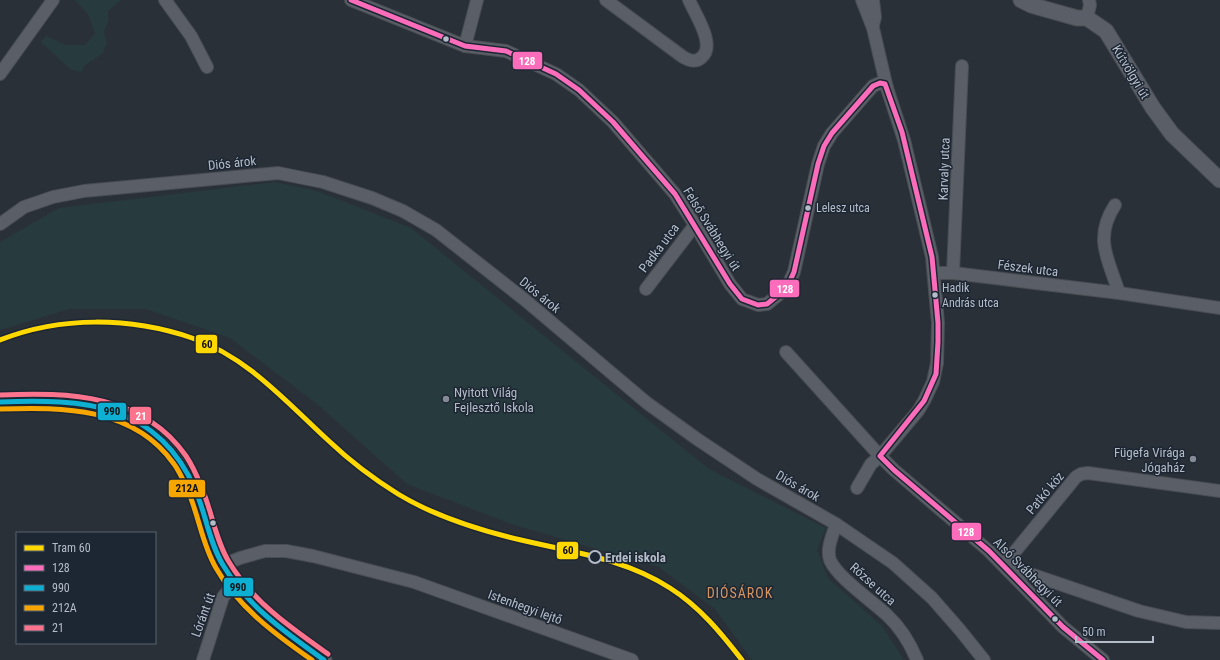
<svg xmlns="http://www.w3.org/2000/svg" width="1220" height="660" font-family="'Roboto Condensed',sans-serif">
<rect width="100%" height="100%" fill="#2a3038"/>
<g fill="#273a3e">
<polygon points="75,0 121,0 108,11 108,22 104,32 107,42 103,53 84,66 81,72 70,69 41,42 46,36 66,45 85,45 95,33 88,14"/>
<polygon points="275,182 317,191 411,228 709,469 826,528 817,550 828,578 882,626 904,660 752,660 715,609 659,567 514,525 407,484 317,404 230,338 146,309 69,309 0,330 0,242 59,208"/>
</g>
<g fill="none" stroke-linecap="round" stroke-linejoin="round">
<g stroke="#484c53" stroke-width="14">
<g id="minor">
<polyline points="165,0 191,36 207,67"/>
<polyline points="351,0 465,46 506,51 556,74 579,90 613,122 675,194 695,225 730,284 742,299 758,305 767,304 783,291 789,283 794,272 818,164 824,146 832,133 873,86 880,83 885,84 887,88"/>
<path d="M606 0 683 57C690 61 696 63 702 57 716 45 695 14 689 0"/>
<polyline points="862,0 873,28 887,88 904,140 932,257 938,323 937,363 933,382 924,401 918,411 880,456 894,470 989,551 1063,627 1103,660"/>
<polyline points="1087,18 1090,5 1089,0"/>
<polyline points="873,25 875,17 873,0"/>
<polyline points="465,46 477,0"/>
<polyline points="0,74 53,0"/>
<path d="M1115 205C1093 239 1109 260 1119 293"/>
<polyline points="0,224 24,207 53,197 84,191 278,173 323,182 372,198 403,211 436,230 525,300 647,403 697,439 757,479 836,524 893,563 932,598 960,630 984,660"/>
<polyline points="934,273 953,273 1119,293 1220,308"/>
<polyline points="953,273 962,66"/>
<polyline points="646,289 695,225"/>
<polyline points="786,352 880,456 871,464 857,488"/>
<polyline points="1220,491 1088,473 1081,474 1076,477 1004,565 1139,611 1186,622 1220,623"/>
<path d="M836 524C833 535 826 548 830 560 837 577 872 601 887 615 900 627 910 643 917 660"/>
<polyline points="223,565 240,558 265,551 286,551 313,556 414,582 632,660"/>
<polyline points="203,660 223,597 235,583"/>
</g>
</g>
<g stroke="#484c53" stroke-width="17">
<g id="tertiary">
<polyline points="1021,0 1031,5 1077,18 1087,18 1106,31 1153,108 1172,134 1220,180"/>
<path d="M0 402C80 397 163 404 195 489 205 515 209 543 223 566 247 606 287 634 324 660"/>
</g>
</g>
<use href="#minor" stroke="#5a5e66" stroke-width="12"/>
<use href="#tertiary" stroke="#5a5e66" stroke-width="15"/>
<g stroke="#1d2633" stroke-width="8">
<polyline id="bus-1" points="351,0 465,46 506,51 556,74 579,90 613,122 675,194 730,284 742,299 758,305 767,304 783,291 789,283 794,272 818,164 824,146 832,133 873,86 880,83 885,84 902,132 932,257 938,323 938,342 936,374 924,401 880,456 894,470 989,551 1063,627 1103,660"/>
</g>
<g stroke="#1d2633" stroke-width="8">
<path id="bus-2" d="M0 402C83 399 157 402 195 489 206 514 209 542 223 565 247 606 286 633 324 660"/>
</g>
<g stroke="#1d2633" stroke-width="8">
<path id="bus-3" d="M0 409C63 407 134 407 174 464 180 472 184 482 188 491 199 516 202 544 216 568 238 607 276 635 312 660"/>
</g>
<g stroke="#1d2633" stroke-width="8">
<path id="bus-4" d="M0 395C69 392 143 394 186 456 192 465 197 476 201 486 212 511 215 539 229 562 253 602 291 628 328 654"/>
</g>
<use href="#bus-1" stroke="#fb6dba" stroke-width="5"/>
<use href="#bus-2" stroke="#0dafd3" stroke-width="5"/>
<use href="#bus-3" stroke="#f7a600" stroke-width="5"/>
<use href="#bus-4" stroke="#fc738d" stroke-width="5"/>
<g stroke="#1d2633" stroke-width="8">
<path id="tram-1" d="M0 340C61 316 130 317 192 338 248 357 287 403 330 442 351 462 374 479 398 494 436 517 478 530 521 540 572 552 626 559 670 588 700 607 721 633 742 660"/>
</g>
<use href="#tram-1" stroke="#ffd800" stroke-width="5"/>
</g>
<g fill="#b4bcc9" stroke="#1d2633" stroke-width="1.5">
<circle cx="446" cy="39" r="3.5"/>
<circle cx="808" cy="208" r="3.5"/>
<circle cx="935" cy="295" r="3.5"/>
<circle cx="213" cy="523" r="3.5"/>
<circle cx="1055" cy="619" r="3.5"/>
</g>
<g fill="#848b96" stroke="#1d2633" stroke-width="1.5">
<circle cx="446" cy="399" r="4"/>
<circle cx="1193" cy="459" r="4"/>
</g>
<circle fill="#1d2633" stroke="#b4bcc9" stroke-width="2" cx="595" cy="557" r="6"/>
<g text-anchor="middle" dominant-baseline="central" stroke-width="3" stroke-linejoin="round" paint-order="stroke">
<g font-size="12" fill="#b4bcc9" stroke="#1d2633" text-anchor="start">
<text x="816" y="208">Lelesz utca</text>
<text x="942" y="288">Hadik<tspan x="942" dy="15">András utca</tspan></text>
</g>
<g font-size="13" fill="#b4bcc9" stroke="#1d2633">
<text transform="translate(1131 72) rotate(59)">Kútvölgyi út</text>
<text transform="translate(232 163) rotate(-6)">Diós árok</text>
<text transform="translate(944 169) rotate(-88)">Karvaly utca</text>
<text transform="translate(712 229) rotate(58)">Felső Svábhegyi út</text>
<text transform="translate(659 248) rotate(-53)">Padka utca</text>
<text transform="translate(1028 268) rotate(7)">Fészek utca</text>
<text transform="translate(540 295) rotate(39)">Diós árok</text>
<text transform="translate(798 486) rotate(30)">Diós árok</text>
<text transform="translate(1045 493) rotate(-50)">Patkó köz</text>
<text transform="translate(1028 572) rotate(45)">Alsó Svábhegyi út</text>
<text transform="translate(873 584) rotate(42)">Rőzse utca</text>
<text transform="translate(525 607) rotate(20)">Istenhegyi lejtő</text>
<text transform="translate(203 615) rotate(-70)">Lóránt út</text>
</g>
<g font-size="13" fill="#b4bcc9" stroke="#1d2633" text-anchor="start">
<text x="454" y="392">Nyitott Világ<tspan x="454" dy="15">Fejlesztő Iskola</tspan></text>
<text x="1185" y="452" text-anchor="end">Fügefa Virága<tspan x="1185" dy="15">Jógaház</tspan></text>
</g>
<g font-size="13" font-weight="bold" fill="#b4bcc9" stroke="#1d2633" text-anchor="start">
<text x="605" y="557">Erdei iskola</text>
</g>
<g font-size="14" letter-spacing="1" fill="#d59563" stroke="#1d2633">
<text x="740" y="593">DIÓSÁROK</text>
</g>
</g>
<g stroke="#1d2633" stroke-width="1.5">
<rect x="512" y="51" width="31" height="19" rx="4" fill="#fb6dba"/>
<rect x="769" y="279" width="31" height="19" rx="4" fill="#fb6dba"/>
<rect x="195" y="334" width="23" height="20" rx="4" fill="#ffd800"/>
<rect x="97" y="402" width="30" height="19" rx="4" fill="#0dafd3"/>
<rect x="129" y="406" width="23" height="19" rx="4" fill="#fc738d"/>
<rect x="168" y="479" width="38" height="19" rx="4" fill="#f7a600"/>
<rect x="951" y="522" width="31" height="19" rx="4" fill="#fb6dba"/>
<rect x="556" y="541" width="23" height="19" rx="4" fill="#ffd800"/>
<rect x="223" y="577" width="31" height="20" rx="4" fill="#0dafd3"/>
</g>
<g font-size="11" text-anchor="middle" font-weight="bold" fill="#fff">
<text x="527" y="65">128</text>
<text x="785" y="293">128</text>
<text x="141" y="420">21</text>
<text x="966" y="536">128</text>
</g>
<g font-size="11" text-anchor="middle" font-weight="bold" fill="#111">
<text x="207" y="348">60</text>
<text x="112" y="415">990</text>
<text x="187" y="492">212A</text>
<text x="568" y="554">60</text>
<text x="238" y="591">990</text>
</g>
<rect x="16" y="532" width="140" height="112" fill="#1d2633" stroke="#59626f"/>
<rect x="24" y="545" width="20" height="6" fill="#ffd800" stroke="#59626f"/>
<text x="52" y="552" font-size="12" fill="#b4bcc9">Tram 60</text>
<rect x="24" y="565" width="20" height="6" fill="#fb6dba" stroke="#59626f"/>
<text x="52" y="572" font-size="12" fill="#b4bcc9">128</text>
<rect x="24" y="585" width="20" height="6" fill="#0dafd3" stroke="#59626f"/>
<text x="52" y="592" font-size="12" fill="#b4bcc9">990</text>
<rect x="24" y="605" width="20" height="6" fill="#f7a600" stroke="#59626f"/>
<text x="52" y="612" font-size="12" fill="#b4bcc9">212A</text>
<rect x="24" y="625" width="20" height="6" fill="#fc738d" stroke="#59626f"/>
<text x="52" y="632" font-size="12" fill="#b4bcc9">21</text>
<path d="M1076 636v6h77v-6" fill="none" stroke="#b4bcc9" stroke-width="2"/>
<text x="1082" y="636" font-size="12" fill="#b4bcc9" stroke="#1d2633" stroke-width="3" paint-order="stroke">50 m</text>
</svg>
